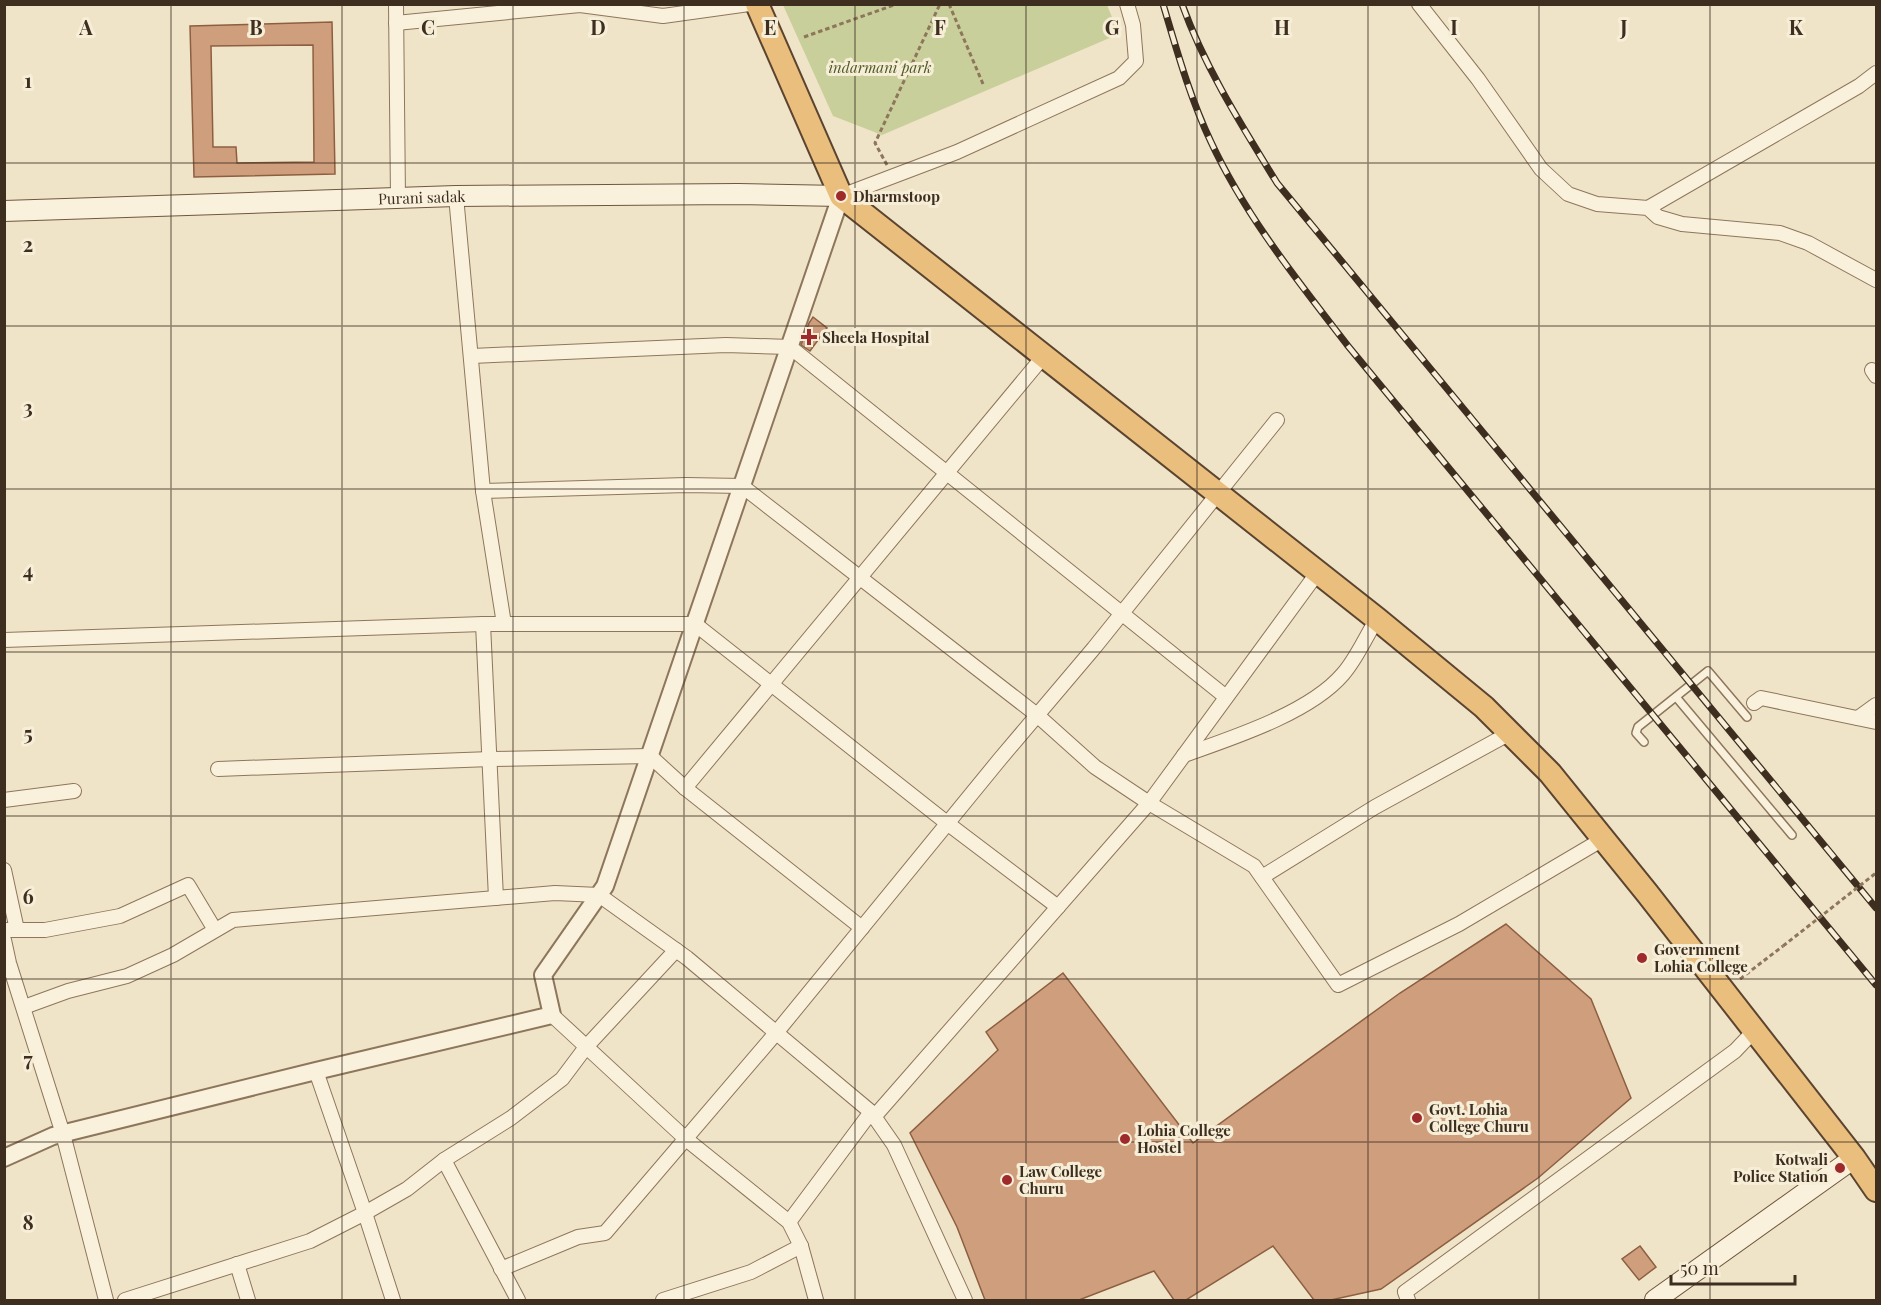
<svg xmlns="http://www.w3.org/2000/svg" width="1881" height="1305" font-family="'Playfair Display',serif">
<rect width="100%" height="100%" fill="#f0e4c8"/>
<polygon fill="#c9cf9b" points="783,5 1107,5 1119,34 882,135 833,116"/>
<g fill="#cf9f7d" stroke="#8d5f41" stroke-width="1.5" fill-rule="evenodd">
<path d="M332 22 335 174 194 177 190 26ZM313 45 314 162 237 163 236 147H213L211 46Z"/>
<polygon points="813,317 827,328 810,351 801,345 809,323"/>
<polygon points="1506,924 1591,999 1631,1098 1538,1178 1381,1289 1331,1300 1314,1300 1273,1246 1186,1300 1174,1300 1154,1271 1079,1300 985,1300 957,1227 910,1133 998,1050 986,1032 1063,973 1193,1143 1400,993"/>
<polygon points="1640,1246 1656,1267 1639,1280 1622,1259"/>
</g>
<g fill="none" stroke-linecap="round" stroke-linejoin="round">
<g stroke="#8d765c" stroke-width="10">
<g id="service">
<polyline points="1676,697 1792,835"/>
<polyline points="1644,742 1636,733 1638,727 1708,671 1747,717"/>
</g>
</g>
<g stroke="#8d765c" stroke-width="16">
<g id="minor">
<polyline points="396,4 398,199"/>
<polyline points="1419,4 1478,79 1541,169 1568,194 1597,204 1648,208 1658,217 1682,224 1780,233 1808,243 1876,280"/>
<polyline points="396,23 580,5 663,16 749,4"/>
<polyline points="456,196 483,491 504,624"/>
<polyline points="841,196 957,152 1119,78 1136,61 1133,25 1127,4"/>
<polyline points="1648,208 1859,86 1876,73"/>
<polyline points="472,356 726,345 790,347 1226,697"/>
<polyline points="1872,370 1876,376"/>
<polyline points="483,491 686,485 742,486 1037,715 1095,767 1149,803 1254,866 1338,985 1459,924 1603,839"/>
<polyline points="483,624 496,898"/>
<polyline points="4,640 483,624 695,624 947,823 1058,907"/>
<polyline points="1754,703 1761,698 1876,722"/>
<polyline points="1858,718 1876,705"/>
<path d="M1184 755C1232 738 1310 713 1343 674 1357 658 1366 636 1377 619"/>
<polyline points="218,769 491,759 650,756 685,788 862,928"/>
<polyline points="685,788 1043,357"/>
<polyline points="4,800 74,791"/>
<polyline points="4,870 17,930"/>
<polyline points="1262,877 1375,807 1510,733"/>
<polyline points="4,930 45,930 120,916 188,885 215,930"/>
<polyline points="4,940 9,963 63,1134 106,1300"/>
<polyline points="24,1007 68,991 127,976 173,955 233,920 555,893 599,895 687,958 871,1112 894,1145 965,1300"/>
<polyline points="552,1015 686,1139 789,1222 801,1246 816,1300"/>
<polyline points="316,1071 365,1213 393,1300"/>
<polyline points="874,1117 1149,803 1318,572"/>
<polyline points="444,1160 518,1300"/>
<polyline points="789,1222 871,1112"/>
<polyline points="237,1264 248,1300"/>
<polyline points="501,1269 578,1237 605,1233 776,1033 1000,759 1094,648 1277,420"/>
<polyline points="125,1300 310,1241 365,1213 407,1189 444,1160 511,1118 562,1079 586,1047 676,950"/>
<polyline points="663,1300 751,1272 801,1246"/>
<polyline points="1408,1300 1405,1292 1735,1051 1754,1031"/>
</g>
</g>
<g stroke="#8d765c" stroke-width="20">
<polyline id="tertiary" points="4,1158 53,1136 316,1071 552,1015 543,975 605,886 841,196"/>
</g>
<g stroke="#6f573f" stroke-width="22">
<g id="secondary">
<path id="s1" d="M4 211 456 196 738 194 841 196"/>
<polyline points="1655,1300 1854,1158"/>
</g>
</g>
<g stroke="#5b4430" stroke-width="26">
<polyline id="trunk" points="757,4 841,196 1377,619 1484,707 1550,773 1647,893 1854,1158 1876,1190"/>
</g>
<g stroke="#8d765c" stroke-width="3" stroke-dasharray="4.5 3" stroke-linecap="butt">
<polyline points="949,4 983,84"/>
<polyline points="804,37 897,4"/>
<polyline points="887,165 875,143 940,4"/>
<polyline points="1740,979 1783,946"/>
</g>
<use href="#service" stroke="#faf1dc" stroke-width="7"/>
<use href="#minor" stroke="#faf1dc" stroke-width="14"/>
<use href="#tertiary" stroke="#faf1dc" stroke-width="16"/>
<use href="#secondary" stroke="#faf1dc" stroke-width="20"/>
<use href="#trunk" stroke="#eabe7c" stroke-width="22"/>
<g stroke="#3d2e20" stroke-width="7">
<g id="rail">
<path d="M1163 4C1177 51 1190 98 1211 142 1246 217 1298 281 1348 346L1876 985"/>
<path d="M1182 4C1205 68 1242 126 1277 183L1876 908"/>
</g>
</g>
<use href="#rail" stroke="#f7eed8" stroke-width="4.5" stroke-dasharray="14" stroke-linecap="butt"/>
<polyline stroke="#8d765c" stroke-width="3" stroke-dasharray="4.5 3" stroke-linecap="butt" points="1783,946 1876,873"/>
</g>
<path fill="none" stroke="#3d2e20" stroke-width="1.5" stroke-opacity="0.55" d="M171 4V1300M342 4V1300M513 4V1300M684 4V1300M855 4V1300M1026 4V1300M1197 4V1300M1368 4V1300M1539 4V1300M1710 4V1300M4 163H1876M4 326H1876M4 489H1876M4 652H1876M4 816H1876M4 979H1876M4 1142H1876"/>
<g fill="#9e2a2b" stroke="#f7eed8" stroke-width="2">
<circle cx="841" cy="196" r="6"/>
<path d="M806 328h6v6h6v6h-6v6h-6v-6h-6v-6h6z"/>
<circle cx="1642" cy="958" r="6"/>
<circle cx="1417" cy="1118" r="6"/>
<circle cx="1125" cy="1139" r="6"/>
<circle cx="1840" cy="1168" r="6"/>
<circle cx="1007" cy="1180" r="6"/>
</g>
<g text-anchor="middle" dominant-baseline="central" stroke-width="6" stroke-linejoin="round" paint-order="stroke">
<g font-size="15" font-style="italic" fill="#4d5a26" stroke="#f7eed8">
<text x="880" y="67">indarmani park</text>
</g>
<g font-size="15" font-weight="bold" fill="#3d2e20" stroke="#f7eed8" text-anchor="start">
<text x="853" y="196">Dharmstoop</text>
<text x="822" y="337">Sheela Hospital</text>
<text x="1654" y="949">Government<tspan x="1654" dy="17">Lohia College</tspan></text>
<text x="1429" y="1109">Govt. Lohia<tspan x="1429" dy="17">College Churu</tspan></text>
<text x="1137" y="1130">Lohia College<tspan x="1137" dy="17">Hostel</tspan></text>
<text x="1828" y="1159" text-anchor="end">Kotwali<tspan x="1828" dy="17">Police Station</tspan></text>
<text x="1019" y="1171">Law College<tspan x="1019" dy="17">Churu</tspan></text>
</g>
<g font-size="15" fill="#3d2e20" stroke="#f7eed8">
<text stroke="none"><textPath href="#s1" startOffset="418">Purani sadak</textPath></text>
</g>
</g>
<g font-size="20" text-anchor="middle" font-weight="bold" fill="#3d2e20" stroke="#f7eed8" stroke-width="6" stroke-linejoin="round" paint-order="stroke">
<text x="86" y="35">A</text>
<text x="256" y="35">B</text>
<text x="428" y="35">C</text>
<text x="598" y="35">D</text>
<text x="770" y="35">E</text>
<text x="940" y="35">F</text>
<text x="1112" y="35">G</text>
<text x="1282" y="35">H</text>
<text x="1454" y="35">I</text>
<text x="1624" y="35">J</text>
<text x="1796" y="35">K</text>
<text x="28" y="88">1</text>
<text x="28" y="252">2</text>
<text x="28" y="415">3</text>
<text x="28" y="578">4</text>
<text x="28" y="741">5</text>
<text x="28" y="904">6</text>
<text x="28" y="1067">7</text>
<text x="28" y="1230">8</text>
</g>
<rect width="1881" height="1305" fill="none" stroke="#3d2e20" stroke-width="12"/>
<path d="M1671 1275v9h124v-9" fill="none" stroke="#3d2e20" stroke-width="3"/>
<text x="1680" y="1275" font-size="18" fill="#3d2e20" stroke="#f7eed8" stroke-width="4.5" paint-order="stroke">50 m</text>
</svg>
